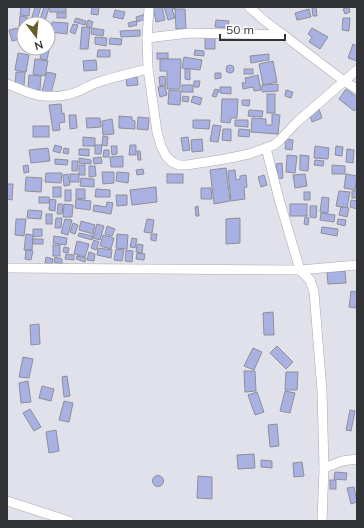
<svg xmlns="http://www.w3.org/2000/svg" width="364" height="528" font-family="Mulish,sans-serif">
<rect width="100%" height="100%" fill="#e0e1ea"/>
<g fill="#a9b1e3" stroke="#8e8f98">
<polygon points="21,7 30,7 29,16 20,15"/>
<polygon points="35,7 41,7 37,19 32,17"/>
<polygon points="44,7 49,8 44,24 39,22"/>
<rect x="50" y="7" width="16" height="5"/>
<polygon points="92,7 99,7 98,15 91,14"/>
<polygon points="153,7 162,7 165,20 156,22"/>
<polygon points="164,7 174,7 175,9 172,9 175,18 168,20"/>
<polygon points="316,7 317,16 313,16 312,8"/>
<polygon points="349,7 350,12 345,14 343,9"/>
<polygon points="175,9 185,9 186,29 176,29"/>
<polygon points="309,9 311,17 297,20 295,13"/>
<polygon points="115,10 125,12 123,19 113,17"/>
<rect x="57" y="13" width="9" height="5"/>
<polygon points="146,14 148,18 137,22 136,17"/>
<polygon points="20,16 27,17 27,24 24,24 24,27 19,27"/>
<polygon points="76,18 86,21 85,25 74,22"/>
<polygon points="343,18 350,18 349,31 342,30"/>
<polygon points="30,19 40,23 39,24 28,24"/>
<polygon points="88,20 93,22 91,28 86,26"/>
<polygon points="216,20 229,21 228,28 215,27"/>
<polygon points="136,21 137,25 129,27 128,23"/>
<polygon points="52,22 68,23 67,34 51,32"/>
<polygon points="73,24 78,25 75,34 70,32"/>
<polygon points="82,27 90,28 88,49 80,49"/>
<polygon points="17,28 21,39 12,41 9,30"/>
<polygon points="92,28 104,30 103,36 91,34"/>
<polygon points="312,28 328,37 320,49 309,42 312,37 308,34"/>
<polygon points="140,30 140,36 121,37 120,31"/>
<polygon points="95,37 107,38 106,46 95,44"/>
<polygon points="205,37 215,38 215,49 205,49"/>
<polygon points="110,38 122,39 121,45 109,44"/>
<polygon points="353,44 357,46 357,61 348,58"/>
<polygon points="48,45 50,45 47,60 40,59 42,48 48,48"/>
<polygon points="98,50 110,50 110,57 97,57"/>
<polygon points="195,50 204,51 204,56 194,55"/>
<polygon points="18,53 29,55 26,72 15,70"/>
<rect x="157" y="53" width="11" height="6"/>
<polygon points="269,54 269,60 251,63 250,56"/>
<polygon points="184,57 202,60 200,70 182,68"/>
<polygon points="35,59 48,61 45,76 33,74"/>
<polygon points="160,59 181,59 180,89 167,89 167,71 160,71"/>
<polygon points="96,60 97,70 84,71 83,61"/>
<polygon points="273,61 277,82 263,85 259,64"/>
<circle cx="230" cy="69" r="4"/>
<polygon points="185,69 190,69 190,80 185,79"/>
<rect x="244" y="69" width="9" height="5"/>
<polygon points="16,72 25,72 24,86 15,86"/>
<polygon points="47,72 56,74 51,93 42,91"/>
<polygon points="215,73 221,73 221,78 215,79"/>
<polygon points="29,75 41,76 40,90 28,89"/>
<polygon points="258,75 261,90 254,91 253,87 243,89 242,83 246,82 245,78"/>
<polygon points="165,76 166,85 160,86 159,77"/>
<polygon points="137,77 138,85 127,86 126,78"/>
<polygon points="194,81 200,81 199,87 194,87"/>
<polygon points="278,84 278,91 262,92 262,85"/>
<rect x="182" y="85" width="11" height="7"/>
<polygon points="165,86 167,95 160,97 158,87"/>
<polygon points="220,87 231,87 231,94 220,93"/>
<polygon points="215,89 219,90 216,97 212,96"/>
<polygon points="346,89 357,97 357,107 354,111 339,99"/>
<polygon points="169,90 181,91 180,105 168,104"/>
<polygon points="286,90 293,92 291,98 285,96"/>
<rect x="267" y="94" width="8" height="19"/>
<polygon points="183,96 189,97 188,102 182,101"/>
<polygon points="193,96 202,98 200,105 191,102"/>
<polygon points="222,99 238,99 237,118 231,118 230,123 221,122"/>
<polygon points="242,100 250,100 249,106 242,105"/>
<polygon points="61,104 62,114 64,113 65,122 59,123 60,130 53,131 49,105"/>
<polygon points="318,106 322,118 312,122 309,113"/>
<polygon points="249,110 263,111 262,117 248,116"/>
<polygon points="272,114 280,115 278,134 251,132 252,118 266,119 266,125 272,125"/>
<polygon points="69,115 76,115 77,128 70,129"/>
<polygon points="119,116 132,117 132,120 135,121 135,129 119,128"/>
<polygon points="138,117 149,118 148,130 137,129"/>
<polygon points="86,118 100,118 101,127 87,128"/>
<polygon points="112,119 114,134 103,135 102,121"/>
<polygon points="193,120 210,120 209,129 193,128"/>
<polygon points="235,120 248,120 248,127 235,126"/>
<polygon points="213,125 221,126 218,142 210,141"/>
<rect x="33" y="126" width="16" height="11"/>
<polygon points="223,129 231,129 231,141 222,140"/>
<polygon points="239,129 250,130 249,137 238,136"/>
<polygon points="103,136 108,137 107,146 102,145"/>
<polygon points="83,137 95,138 95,146 83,146"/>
<polygon points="188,137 190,150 183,151 181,138"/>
<polygon points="202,139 203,151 192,152 191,140"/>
<polygon points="286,139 293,140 292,150 285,149"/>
<polygon points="55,145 62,147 60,153 53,151"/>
<polygon points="95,145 102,145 101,154 95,154"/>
<polygon points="130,145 136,145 136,155 129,155"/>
<polygon points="111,146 117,146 117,154 112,155"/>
<polygon points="315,146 329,148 328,159 314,158"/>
<polygon points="336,146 343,147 342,156 335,155"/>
<polygon points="48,148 50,161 31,163 29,150"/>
<polygon points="64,148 69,149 68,154 63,153"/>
<polygon points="79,149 89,149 89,156 79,155"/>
<polygon points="347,149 354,150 353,163 346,162"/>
<polygon points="104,150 109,150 109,157 103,157"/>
<polygon points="137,151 140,151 141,160 138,160"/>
<polygon points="287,155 297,156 295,173 286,172"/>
<polygon points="300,155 309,156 308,171 300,170"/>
<polygon points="123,156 123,167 111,167 110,157"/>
<polygon points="101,157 102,163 94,164 93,158"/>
<polygon points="79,158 91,160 91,164 79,163"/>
<polygon points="55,159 68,160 67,165 55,164"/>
<polygon points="315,160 324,161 323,166 314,165"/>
<polygon points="72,161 78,161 77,171 72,171"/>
<polygon points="282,163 283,178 278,179 276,164"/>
<polygon points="28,165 29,172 24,173 23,166"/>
<rect x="79" y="165" width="6" height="10"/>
<polygon points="332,165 345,166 345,174 332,174"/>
<polygon points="89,166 95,166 96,176 89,177"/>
<polygon points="226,168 230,201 214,204 210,170"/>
<polygon points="143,169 144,174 137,175 136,170"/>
<polygon points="235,170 236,180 240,179 240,176 246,175 247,187 244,188 245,199 231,201 228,171"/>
<polygon points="102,172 114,172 114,183 103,184"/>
<polygon points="117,172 129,173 128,183 116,181"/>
<polygon points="46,173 62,173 61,183 45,182"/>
<polygon points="68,174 70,185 64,186 63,175"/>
<rect x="70" y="174" width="9" height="8"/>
<rect x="167" y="174" width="16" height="9"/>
<polygon points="305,174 307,186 295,188 293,175"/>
<polygon points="346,174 357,176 355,190 344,188"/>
<polygon points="264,175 267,185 261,187 258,177"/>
<polygon points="26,177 42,178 41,192 25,191"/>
<polygon points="81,178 94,179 94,187 80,186"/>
<polygon points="7,184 13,184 12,200 7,199"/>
<rect x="53" y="187" width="8" height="10"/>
<polygon points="156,187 157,202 132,205 130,190"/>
<polygon points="201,188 211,188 212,199 201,199"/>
<polygon points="76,189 85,189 85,199 76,198"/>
<polygon points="96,189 110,190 110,197 95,197"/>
<rect x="65" y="190" width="6" height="11"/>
<polygon points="339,191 350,192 347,208 336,206"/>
<rect x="352" y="191" width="5" height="7"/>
<rect x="304" y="192" width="6" height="8"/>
<polygon points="116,195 127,195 127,205 117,206"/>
<rect x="39" y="197" width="10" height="6"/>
<polygon points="322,197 329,198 328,213 320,212"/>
<polygon points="50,199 56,200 55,211 49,210"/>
<polygon points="76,199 91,201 90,210 75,208"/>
<polygon points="351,200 357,201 357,209 350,207"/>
<polygon points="107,202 113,203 111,214 93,211 94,205 106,207"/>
<polygon points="58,204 63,204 62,214 57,214"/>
<polygon points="64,204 73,205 72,217 63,217"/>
<rect x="290" y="204" width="17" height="12"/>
<polygon points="198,206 199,216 196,216 195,207"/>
<polygon points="310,206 317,206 316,218 310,217"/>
<polygon points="341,207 349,208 347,217 339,215"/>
<polygon points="28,210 42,211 41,219 27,218"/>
<polygon points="321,213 335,215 334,222 320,220"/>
<rect x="46" y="214" width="6" height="10"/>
<polygon points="305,217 309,218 308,225 304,224"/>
<polygon points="56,218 62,218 61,228 55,228"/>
<polygon points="240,218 240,243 226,244 226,219"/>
<polygon points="16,219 26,219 24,236 15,235"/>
<polygon points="65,219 72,220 68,235 61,233"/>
<polygon points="147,219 154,220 152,233 144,232"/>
<polygon points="338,219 346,220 345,226 337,224"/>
<polygon points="81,221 95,225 93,234 79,230"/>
<polygon points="73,223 78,225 75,234 70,232"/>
<polygon points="97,224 104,226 100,240 93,238"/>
<polygon points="107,226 115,229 112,236 105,234"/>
<polygon points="322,227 338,229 337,236 321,233"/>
<polygon points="33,229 42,229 42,236 33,237"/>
<polygon points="79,233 93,236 92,240 78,236"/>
<polygon points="26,234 33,235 32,250 24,250"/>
<polygon points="117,234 128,235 127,249 116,248"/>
<polygon points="151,234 157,234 156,241 151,240"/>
<polygon points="103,235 114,238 111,249 100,246"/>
<polygon points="54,236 67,238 66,245 53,243"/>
<polygon points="132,238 137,239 135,248 130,247"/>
<rect x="33" y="239" width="10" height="5"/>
<polygon points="94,240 99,242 96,250 91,248"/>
<polygon points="77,241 89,244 85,257 74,254"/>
<polygon points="137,244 143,245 142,253 136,252"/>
<rect x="53" y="245" width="7" height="11"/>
<polygon points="64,247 69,248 68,253 63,252"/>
<polygon points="98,248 112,250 111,258 97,255"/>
<polygon points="116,249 124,250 122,261 114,260"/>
<polygon points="26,250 33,251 31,260 25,259"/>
<polygon points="126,250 133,251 132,262 125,261"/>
<polygon points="89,252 95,254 94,261 87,260"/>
<polygon points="137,253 145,254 144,260 136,259"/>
<polygon points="66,254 74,255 74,260 65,259"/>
<polygon points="77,256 86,258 85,262 76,259"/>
<polygon points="46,257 53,259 52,264 45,263"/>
<polygon points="55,257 62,259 62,264 54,262"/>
<polygon points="345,271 346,283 328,284 327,272"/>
<polygon points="351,291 357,292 356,308 349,307"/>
<polygon points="273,312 274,335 264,335 263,313"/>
<polygon points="39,324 40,344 31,345 30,325"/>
<polygon points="277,346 293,362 286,369 270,353"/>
<polygon points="253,348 262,352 254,370 244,366"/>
<polygon points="23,357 33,359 29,378 19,377"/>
<polygon points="244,371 255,371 256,391 245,392"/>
<polygon points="286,372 298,372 297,390 285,390"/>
<polygon points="67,376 70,396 64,397 62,377"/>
<polygon points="28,381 31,402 21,403 19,383"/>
<polygon points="42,386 54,389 51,401 39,398"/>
<polygon points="285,391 295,393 290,413 280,411"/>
<polygon points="257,392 264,412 255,415 248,395"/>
<polygon points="64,401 73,403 69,422 59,420"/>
<polygon points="30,409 41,427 34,431 23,413"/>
<polygon points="350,410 355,411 351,431 346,430"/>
<polygon points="277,424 279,446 270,447 268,425"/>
<polygon points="56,430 59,451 49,453 46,432"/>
<polygon points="254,454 255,468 238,469 237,455"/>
<polygon points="261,460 272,461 272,468 261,467"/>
<polygon points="302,462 304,476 294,477 293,463"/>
<polygon points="335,472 347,473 346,480 334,479"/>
<circle cx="158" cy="481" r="5.5"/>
<polygon points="198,476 212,477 212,499 197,498"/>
<rect x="330" y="480" width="6" height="9"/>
<polygon points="354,487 357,502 351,504 347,488"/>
</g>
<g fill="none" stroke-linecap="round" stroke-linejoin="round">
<g stroke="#a8a9b2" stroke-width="10">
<g id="street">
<polyline points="149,7 147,38 148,69 157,132 161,146 166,156 172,162 179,165 187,165 225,159 249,154 274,145 280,140 297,122 357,70"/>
<polyline points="249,7 265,21 344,81 357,89"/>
<polyline points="147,38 190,33 284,35"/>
<path d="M7 84C19 88 30 95 43 96 55 97 68 96 79 91 86 88 92 84 99 82 115 77 132 73 148 69"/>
<polyline points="266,148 279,199 300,270 310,280 314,292 322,391 324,468 322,521"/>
<polyline points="7,268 300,270 357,265"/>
<polyline points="324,468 342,461 357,459"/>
<polyline points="7,501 69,521"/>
</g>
</g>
<use href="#street" stroke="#fff" stroke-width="9"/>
</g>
<rect width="364" height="528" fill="none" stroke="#323336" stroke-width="16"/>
<g transform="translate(36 36) rotate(164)"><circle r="19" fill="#ffffff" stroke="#adadaf"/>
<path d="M0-3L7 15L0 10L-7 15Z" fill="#6a5c29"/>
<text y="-6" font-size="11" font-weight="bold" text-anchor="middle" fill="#323336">N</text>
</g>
<path d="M220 34v6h65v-6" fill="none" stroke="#323336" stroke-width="2"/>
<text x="226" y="34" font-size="12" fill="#323336" stroke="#ffffff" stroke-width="3" paint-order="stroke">50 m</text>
</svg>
